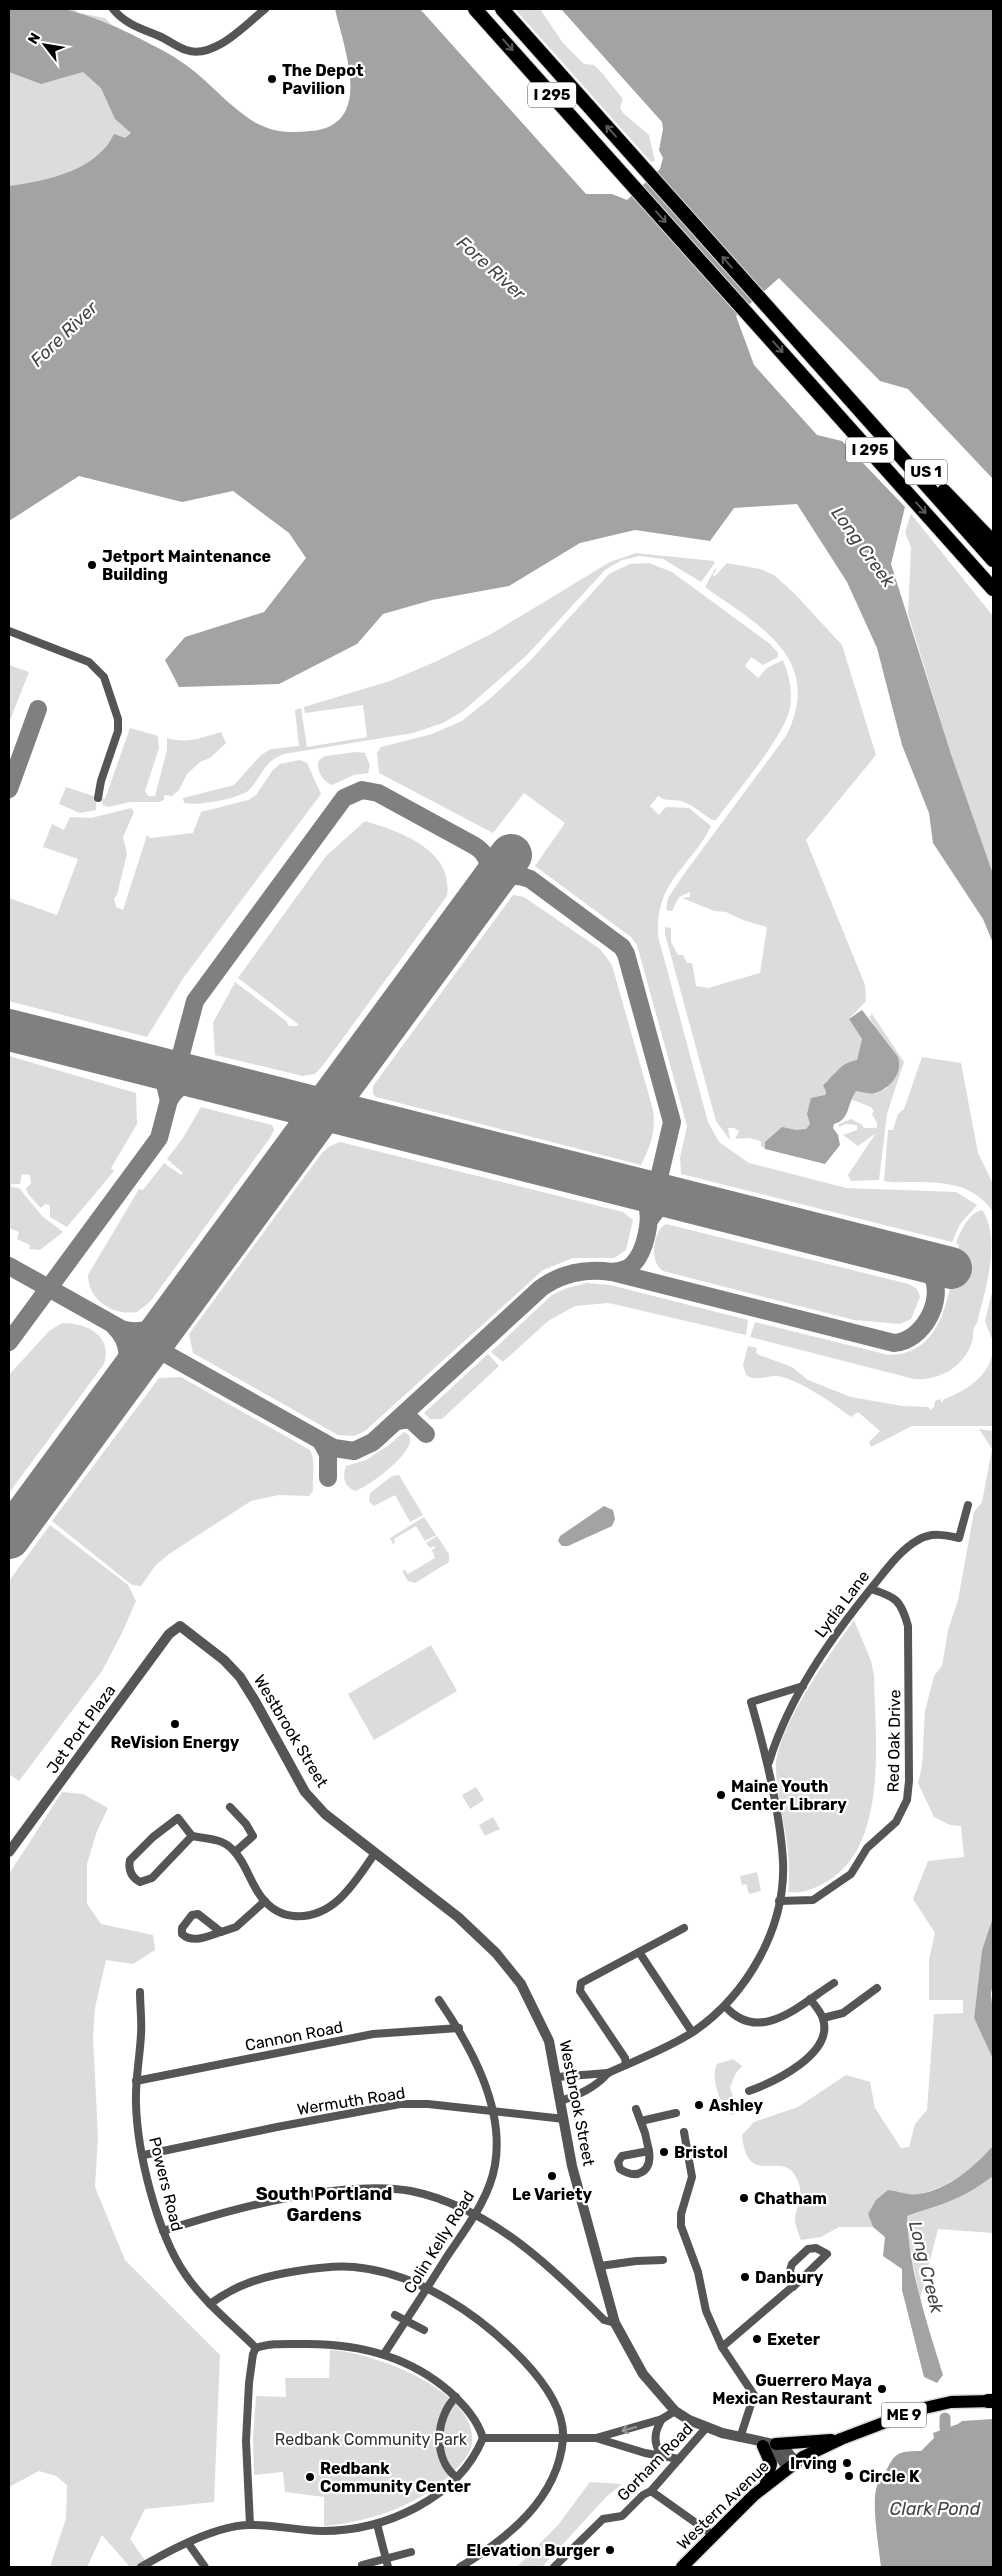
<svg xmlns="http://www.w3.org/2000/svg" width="1002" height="2576" font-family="Rubik,sans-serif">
<rect width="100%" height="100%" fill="#fff"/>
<g fill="#dcdcdc">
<polygon points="9,9 74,9 79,13 105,18 114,27 150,44 194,71 221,97 255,123 282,133 9,363"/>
<polygon points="515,9 540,9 563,43 584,64 594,65 602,73 623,99 620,107 623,113 649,135 655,161 651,162"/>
<polygon points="911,514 993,616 993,874 951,754 908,614 911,547 905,532"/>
<path d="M636 553 714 561V564L701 582 663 559 640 556 622 560 605 570 527 655 463 711 443 723 413 733 284 754C262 762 263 776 249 790 239 799 197 806 184 803L183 798 234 785 261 755 271 749 299 746 295 710 301 708 307 747 367 737 363 705 305 713 304 707 390 681 437 661 491 634 610 562Z"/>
<path d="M649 563 672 572 770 644 778 653V657L763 665 751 657 745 666 758 678 767 668 783 660C789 676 793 691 790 708 784 737 735 794 716 820H712C702 814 693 804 681 801 672 799 666 802 658 796L650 806 659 815 666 807 689 808 711 826C690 869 655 880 658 936L708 1122 719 1142 749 1163 846 1188 956 1192 977 1205 960 1224 952 1242 681 1174 680 1158 687 1126 637 945 631 937 535 866 565 823 524 793 493 833 379 773 377 753 381 747 432 734 462 721 493 696 529 662 609 574 630 564Z"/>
<path d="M727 563 760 569 774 575 794 593 842 645 876 755 806 840 865 985 866 1001 849 1019 862 1039 857 1061 835 1072 832 1077 823 1084 826 1092 809 1119 810 1124 806 1129 765 1142V1149L761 1146V1141L749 1138 735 1139 739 1131 734 1128H728L730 1140 716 1121 665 934V927L671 928V942L678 955H683L687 963H692L696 986 708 988 760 973 767 927 743 920 726 912 714 911 682 898 690 897V892L679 897 672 911 666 910 668 898 684 874 786 736C825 658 759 626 705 587L715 569H717L713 575 714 577Z"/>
<polygon points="9,665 29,672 10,720 9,720"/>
<path d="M130 728 158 736 159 748 145 791 148 796H155L167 750V738C187 744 201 738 221 732L226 743 210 758 200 762 187 774 179 790 172 796 164 795V800L159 802H130L108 807 103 805 101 798 105 799Z"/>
<path d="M356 752 365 753 370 766 368 773 354 775 332 785C323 782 315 769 319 760L325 756Z"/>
<polygon points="300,760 307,763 321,794 184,977 147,1037 9,1001 9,898 57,915 78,859 43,847 52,824 64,830 70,817 91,818 131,808 134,812 123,837 127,854 117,895 114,898 116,907 123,910 147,835 150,838 193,833 201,812 248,800 256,795 273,770 280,764"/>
<polygon points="66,787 96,797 96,810 80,813 59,804"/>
<path d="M365 821C401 832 454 850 447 896L324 1064 315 1074 303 1076 215 1055 213 1023 235 982 286 1021 289 1026H298V1024L238 978 326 856Z"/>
<path d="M513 895 524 897 600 949 612 965 653 1110C656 1131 651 1145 641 1165L376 1097 373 1094V1086Z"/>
<polygon points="872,1014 904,1062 887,1114 879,1180 851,1181 848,1175 876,1133 858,1146 843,1135 857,1130 857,1125 846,1124 839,1127 839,1124 851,1119 861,1124 864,1128 877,1128 877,1123 872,1114 874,1111 871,1107 850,1099 856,1091 875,1094 887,1088 874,1025 869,1017"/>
<polygon points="9,1056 136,1093 137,1124 111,1168 114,1171 67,1227 50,1217 50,1205 45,1204 41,1208 28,1194 26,1188 31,1184 30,1175 22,1174 20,1184 11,1184 11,1187 19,1188 42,1216 63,1232 40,1250 29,1249 30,1245 17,1239 19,1232 9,1228"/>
<path d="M922 1057 961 1063 978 1153 993 1184V1212C973 1182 941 1182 908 1182 900 1182 892 1183 884 1181L888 1130H893L898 1114 904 1109Z"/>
<path d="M201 1107 272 1125 274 1130 270 1138 150 1302 137 1312C113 1316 88 1300 88 1275L139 1189 143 1190 164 1163 181 1175 183 1173 167 1159 183 1138Z"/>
<polygon points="340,1142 623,1212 633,1220 626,1250 614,1258 573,1258 543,1270 365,1431 354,1436 338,1435 193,1353 189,1334 322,1153 330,1146"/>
<path d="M982 1210C1002 1238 985 1291 977 1323 972 1329 974 1335 972 1342 964 1367 939 1381 914 1379L750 1337 755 1322 889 1355C947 1354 948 1289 959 1245L956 1243C961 1230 968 1214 982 1210Z"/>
<path d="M666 1224 909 1284 917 1289 920 1297 911 1319 900 1324 854 1320 663 1271C648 1262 654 1229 666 1224Z"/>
<polygon points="586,1283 610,1285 748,1320 746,1335 622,1306 608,1303 575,1306 548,1321 503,1362 491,1352 552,1295 564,1289"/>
<polygon points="993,1288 993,1342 985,1321"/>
<path d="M62 1323C86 1323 113 1335 104 1364L9 1493V1375L49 1331Z"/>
<path d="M748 1346 757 1348 756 1353 759 1355 792 1367 808 1380 851 1397 902 1406 928 1407 931 1410 934 1407 935 1401 940 1399 942 1403 944 1399C967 1391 992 1374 993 1348V1426H912L871 1447 869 1442 880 1431 858 1412 851 1417C831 1402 807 1385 783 1377 770 1373 757 1383 746 1375L743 1365Z"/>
<polygon points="488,1354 499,1366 442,1419 430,1419 424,1413"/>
<path d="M181 1377 310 1450C316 1461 312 1478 313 1491L309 1496 279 1495 251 1501 169 1554 155 1566 141 1586 132 1585 52 1521 159 1378Z"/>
<path d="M979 1429 993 1431V1917L982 1950 974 2018 993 2059V2146L971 2170 945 2185 868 2214 873 2227H839L821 2237 801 2240C799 2235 796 2227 795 2221 795 2205 806 2200 797 2179 783 2147 747 2191 742 2135L754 2122 798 2107 846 2075 870 2082 875 2108 901 2148 909 2147 915 2124 927 2110 934 2014 963 2013V2000H929V1960L935 1933 913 1899 928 1861 964 1857 961 1826 950 1825 934 1817 918 1783 922 1766 925 1711 934 1676 942 1666 948 1630 958 1600 974 1512 982 1502 992 1449Z"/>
<path d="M404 1432C430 1442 368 1488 355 1491 344 1486 342 1477 346 1466L366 1460 389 1445Z"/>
<polygon points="399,1475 423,1515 410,1522 395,1495 374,1506 369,1501 370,1493 392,1476"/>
<polygon points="424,1517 436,1535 425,1541 416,1526 394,1539 395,1543 393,1544 390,1538"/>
<polygon points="50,1525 128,1585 136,1601 122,1633 102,1671 19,1781 9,1774 9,1581"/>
<polygon points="437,1536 449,1554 449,1562 415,1583 408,1581 402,1571 405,1570 408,1574 435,1558 432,1550 435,1548 434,1546 430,1548 426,1543"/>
<path d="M854 1620 871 1661 874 1675C875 1736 889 1844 828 1881 815 1888 804 1894 788 1892 793 1849 779 1813 776 1771 773 1732 831 1653 854 1620Z"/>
<polygon points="431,1645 457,1691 374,1740 348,1694"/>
<polygon points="476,1787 484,1800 470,1809 462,1795"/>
<polygon points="62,1792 83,1794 108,1808 97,1831 87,1864 87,1904 101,1924 153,1935 155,1950 133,1964 106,1960 95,2008 93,2036 98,2137 95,2187 125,2260 220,2355 214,2502 145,2509 130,2539 144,2559 154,2567 130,2567 102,2535 87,2567 50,2567 66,2518 67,2485 56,2476 39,2471 9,2487 9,1874"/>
<polygon points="493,1817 500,1829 485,1836 479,1825"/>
<polygon points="757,1872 761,1891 749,1894 746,1884 742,1885 740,1876"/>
<path d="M733 2059 742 2066 736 2073 730 2087 737 2110 732 2115C720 2106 710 2077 717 2064Z"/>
<path d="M993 2176V2233L938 2229 920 2299 908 2237 907 2216C939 2206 966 2197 993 2176Z"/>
<path d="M330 2350C370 2351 479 2391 472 2443 470 2455 462 2463 454 2471 421 2505 370 2522 324 2526V2497L285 2492 283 2472 254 2475 253 2437 256 2396 286 2397 285 2378H329Z"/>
<polygon points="590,2482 622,2484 606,2497 542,2567 517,2567 558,2525"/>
</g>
<g fill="#a3a3a3">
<path d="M9 9C25 9 45 6 62 9 89 14 125 30 150 44 165 51 182 61 195 72 215 88 233 110 256 123 274 133 291 133 311 131 375 125 344 49 335 9H420L586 194H612L627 200 660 169 663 158 659 150 663 129 662 122 561 9H993V479L908 389 880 381 779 278 736 316 754 365 817 435 842 441 905 507 891 564 951 754 993 874V943L983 919 933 843 929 813 902 745 877 648 847 582 797 504 734 508 710 541 635 530 580 543 509 586 432 600 383 614 357 644 279 684 179 687 165 660 185 637 264 612 306 558 289 533 233 491 182 502 79 476 9 521V186C39 182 81 174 103 150 108 146 111 139 114 134L125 138 131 133 115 119 101 88 83 72 41 84 9 72Z"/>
<path d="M862 1010 898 1057C903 1073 891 1087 876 1093 871 1095 862 1092 856 1091 847 1104 850 1120 834 1124L833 1128 838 1135 840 1145 825 1164 765 1149V1142L782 1127 796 1130 806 1129 810 1124 807 1114 811 1098 825 1095 826 1092 823 1085C835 1075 840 1063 857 1060L862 1039 849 1019Z"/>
<polygon points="604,1506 613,1510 615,1519 612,1526 568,1546 562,1546 558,1541 560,1536"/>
<polygon points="993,1917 993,1982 991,1994 993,2014 993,2059 974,2018 982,1950"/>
<path d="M993 2146V2176C962 2200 942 2204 907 2216 909 2271 927 2323 943 2375L937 2383 924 2377 902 2290V2269L883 2256 885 2237 873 2227 868 2214 876 2200 888 2190C897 2191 910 2196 919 2194 949 2189 973 2168 993 2146Z"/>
<path d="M993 2419V2567H881C879 2549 871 2501 877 2486 878 2481 883 2477 885 2473 895 2453 897 2451 921 2451L934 2438 933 2433 958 2424 962 2421Z"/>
</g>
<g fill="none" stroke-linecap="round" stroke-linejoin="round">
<polyline stroke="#a3a3a3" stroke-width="11" points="945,2418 945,2428"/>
<g stroke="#808080" stroke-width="18">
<polyline points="9,789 38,709"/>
<path d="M484 889C500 877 511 872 530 879L622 947 626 954 672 1122 649 1221"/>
<polyline points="149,1066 164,1080 168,1097"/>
<path d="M169 1100C178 1085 187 1082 205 1080"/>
<polyline points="649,1220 660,1206 681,1200"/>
<path d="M9 1266 334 1448 354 1451 373 1442 541 1288C562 1273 586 1268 612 1272L894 1343C923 1341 945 1300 932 1275 929 1268 922 1264 916 1259"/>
<path d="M612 1272C620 1271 627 1270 633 1264 645 1252 653 1218 646 1203 642 1194 634 1190 625 1186"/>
<path d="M114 1326C132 1343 130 1364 121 1385"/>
<path d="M125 1330C143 1334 156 1328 171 1317"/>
<path d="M9 1342 159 1138 195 1001 344 798 362 790 378 793 475 846C492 857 492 873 484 889"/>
<polyline points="397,1421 410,1419 426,1434"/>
<polyline points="321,1441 328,1454 328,1478"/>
</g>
<g stroke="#808080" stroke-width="42">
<polyline points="9,1030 951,1268"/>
<polyline points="9,1538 511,855"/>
</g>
<g stroke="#dbdbdb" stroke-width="15">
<g id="primary">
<polyline points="776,2444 831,2440"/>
<polyline points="763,2446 771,2464 766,2483"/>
<polyline points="682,2567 754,2495 803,2457 841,2439 920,2409 951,2402 993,2401"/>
</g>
</g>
<g stroke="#dbdbdb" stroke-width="16">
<g id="motorway">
<polyline points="475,9 993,589"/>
<polyline points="502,9 993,560"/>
<polyline points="944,491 993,542"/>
<polyline points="988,2401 993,2401"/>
</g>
</g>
<g stroke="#555" stroke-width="8">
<path d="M113 9C125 24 142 29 159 36 168 40 177 47 186 50 214 60 246 24 265 9"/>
<polyline points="9,631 89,662 104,677 118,719 118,731 101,781 98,798"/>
<path d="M769 1762C789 1697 830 1639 873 1586 886 1570 900 1550 918 1540 931 1532 945 1535 959 1538L968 1505"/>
<polyline points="230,1807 246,1824 253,1836 235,1852"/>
<path d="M178 1818 192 1836 152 1878 140 1882C131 1877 128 1870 130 1860L153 1837Z"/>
<path d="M192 1836C207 1839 221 1838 232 1849 246 1862 250 1883 262 1898 270 1908 281 1915 294 1916 334 1919 355 1882 375 1853"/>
<path d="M779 1901 813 1900 851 1874 867 1848 896 1822 907 1800 909 1781 908 1626C901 1600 896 1597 871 1589"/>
<path d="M198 1914 221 1932C208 1936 193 1944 182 1934V1928L192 1915Z"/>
<polyline points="221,1932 236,1927 265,1901"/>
<polyline points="639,1952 692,2032"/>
<path d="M140 1992C140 2006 142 2021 141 2034 140 2057 135 2080 136 2103 137 2152 157 2233 185 2274 204 2302 232 2324 256 2348"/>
<path d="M725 2006C760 2046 801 2004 834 1983"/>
<polyline points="823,2018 843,2013 877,1988"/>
<polyline points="626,2065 625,2058 580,1991 581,1983 684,1928"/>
<polyline points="557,2077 608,2073"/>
<polyline points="136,2081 373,2034 459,2028"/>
<path d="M749 2091C774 2082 834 2054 823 2019 821 2012 815 2005 810 1999"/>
<path d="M561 2101C580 2094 595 2088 608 2073 636 2060 667 2049 693 2032 747 1995 786 1928 783 1861 780 1811 765 1751 751 1702L803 1686"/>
<polyline points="636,2109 645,2133 649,2151"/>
<polyline points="641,2121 676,2113"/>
<polyline points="684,2132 692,2177 681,2214 681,2226 698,2272 706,2311 722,2347"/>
<path d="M649 2151C652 2172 637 2180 620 2169L618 2162 622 2156Z"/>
<polyline points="144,2155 277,2127 400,2104 428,2104 564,2119"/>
<path d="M163 2231C219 2213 273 2198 332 2191 358 2188 385 2186 411 2191 489 2207 551 2266 604 2320L615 2323"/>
<polyline points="600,2266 636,2261 663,2260"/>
<path d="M210 2304C237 2284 264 2276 297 2271 315 2268 336 2265 354 2267 418 2273 479 2314 523 2360 542 2380 565 2410 563 2439 558 2499 507 2539 460 2567"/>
<polyline points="395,2315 424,2330"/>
<path d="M256 2348C270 2343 286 2344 301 2344 356 2343 408 2355 450 2392 464 2405 477 2419 483 2438"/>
<path d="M384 2354C405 2322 426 2290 446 2258 465 2229 489 2200 495 2165 505 2107 470 2045 439 2000"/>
<path d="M456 2397C435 2417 433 2459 456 2477"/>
<polyline points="483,2438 596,2438 645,2453 679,2459"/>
<polyline points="596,2438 662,2419 675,2411"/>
<polyline points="740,2438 754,2395 722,2347 791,2288 793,2287 827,2254 816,2248 808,2249 792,2264 790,2270 793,2287"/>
<path d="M661 2455C653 2442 654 2432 662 2419"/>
<polyline points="651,2491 713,2535"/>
<polyline points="377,2524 388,2567"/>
<polyline points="250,2525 246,2441 249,2383 253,2354 256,2348"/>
<polyline points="188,2543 205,2567"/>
<polyline points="362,2565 411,2552"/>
<path d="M141 2567C170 2550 216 2525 250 2525 274 2524 297 2531 322 2531 384 2531 458 2499 483 2438"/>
<polyline points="554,2567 603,2519 622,2516 643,2495 651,2491 706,2428"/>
</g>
<g stroke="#555" stroke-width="10">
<polyline points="9,1852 169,1634 180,1626 224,1660 240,1677 255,1701 305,1792 325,1814 458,1917 496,1953 521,1984 549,2041 572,2166 615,2323 643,2374 675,2411 689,2420 722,2433 783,2446 795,2461"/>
<polyline points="762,2445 777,2454 787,2467"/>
</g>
<use href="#primary" stroke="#000" stroke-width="12"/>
<use href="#motorway" stroke="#000" stroke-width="14"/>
</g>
<defs><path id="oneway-shaft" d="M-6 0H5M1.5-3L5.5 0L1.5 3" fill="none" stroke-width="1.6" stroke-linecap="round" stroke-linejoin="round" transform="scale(1.25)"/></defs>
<g stroke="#595959">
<use href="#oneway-shaft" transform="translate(508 45) rotate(48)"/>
<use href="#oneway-shaft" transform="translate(611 131) rotate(-132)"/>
<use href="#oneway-shaft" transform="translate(661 217) rotate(48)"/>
<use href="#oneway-shaft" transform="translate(727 262) rotate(-132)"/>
<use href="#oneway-shaft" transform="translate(778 347) rotate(48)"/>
<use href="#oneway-shaft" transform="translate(921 508) rotate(48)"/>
</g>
<use stroke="#999" href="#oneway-shaft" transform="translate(629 2429) rotate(164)"/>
<g fill="#000" stroke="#fff" stroke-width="2">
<circle cx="272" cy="79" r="5"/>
<circle cx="92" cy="565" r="5"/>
<circle cx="175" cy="1724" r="5"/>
<circle cx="721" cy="1795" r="5"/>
<circle cx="699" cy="2105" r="5"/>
<circle cx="664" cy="2152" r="5"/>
<circle cx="552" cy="2176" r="5"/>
<circle cx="744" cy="2198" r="5"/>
<circle cx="745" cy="2277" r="5"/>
<circle cx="757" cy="2339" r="5"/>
<circle cx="882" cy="2389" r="5"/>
<circle cx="847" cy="2463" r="5"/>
<circle cx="849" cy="2476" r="5"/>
<circle cx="310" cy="2477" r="5"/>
<circle cx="610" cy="2550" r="5"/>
</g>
<g text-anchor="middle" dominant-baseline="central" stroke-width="4.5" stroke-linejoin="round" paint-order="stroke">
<g fill="#fff" stroke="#4c4c4c" stroke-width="1">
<rect x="528" y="82.5" width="48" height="25" rx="4"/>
<rect x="846" y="437.5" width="48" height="25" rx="4"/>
<rect x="905" y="459.5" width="42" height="25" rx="4"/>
<rect x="881.5" y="2402.5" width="45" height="25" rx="4"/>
</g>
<g font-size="15" font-weight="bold" fill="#000">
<text x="552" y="95">I 295</text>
<text x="870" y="450">I 295</text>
<text x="926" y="472">US 1</text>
<text x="904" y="2415">ME 9</text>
</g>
<g font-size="16" font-weight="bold" fill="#000" stroke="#fff" text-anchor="start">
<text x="282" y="70">The Depot<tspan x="282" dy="18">Pavilion</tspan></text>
<text x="102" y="556">Jetport Maintenance<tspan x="102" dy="18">Building</tspan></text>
<text x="175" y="1742" text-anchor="middle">ReVision Energy</text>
<text x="731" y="1786">Maine Youth<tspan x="731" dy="18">Center Library</tspan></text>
<text x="709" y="2105">Ashley</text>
<text x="674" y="2152">Bristol</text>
<text x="552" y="2194" text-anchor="middle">Le Variety</text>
<text x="754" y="2198">Chatham</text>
<text x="755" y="2277">Danbury</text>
<text x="767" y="2339">Exeter</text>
<text x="872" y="2380" text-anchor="end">Guerrero Maya<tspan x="872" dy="18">Mexican Restaurant</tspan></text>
<text x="837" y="2463" text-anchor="end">Irving</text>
<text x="320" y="2468">Redbank<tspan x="320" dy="18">Community Center</tspan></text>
<text x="859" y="2476">Circle K</text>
<text x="600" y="2550" text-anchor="end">Elevation Burger</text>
</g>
<g font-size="16" fill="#000" stroke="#fff">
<text transform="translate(842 1604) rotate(-53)">Lydia Lane</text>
<text transform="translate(81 1729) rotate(-54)">Jet Port Plaza</text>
<text transform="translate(291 1731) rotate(59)">Westbrook Street</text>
<text transform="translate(894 1741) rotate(-89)">Red Oak Drive</text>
<text transform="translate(294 2036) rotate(-11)">Cannon Road</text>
<text transform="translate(351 2101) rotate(-9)">Wermuth Road</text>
<text transform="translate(577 2103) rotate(79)">Westbrook Street</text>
<text transform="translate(166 2184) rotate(76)">Powers Road</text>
<text transform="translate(439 2242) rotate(-58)">Colin Kelly Road</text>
<text transform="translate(655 2462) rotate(-46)">Gorham Road</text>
<text transform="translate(723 2505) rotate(-44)">Western Avenue</text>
</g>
<g font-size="16" fill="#333" stroke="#fff">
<text x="371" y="2439">Redbank Community Park</text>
</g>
<g font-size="18" font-style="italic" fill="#444" stroke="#fff">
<text transform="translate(491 268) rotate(42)">Fore River</text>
<text transform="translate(64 334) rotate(-44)">Fore River</text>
<text transform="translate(863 547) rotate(54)">Long Creek</text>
<text transform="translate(926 2267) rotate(76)">Long Creek</text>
<text x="935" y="2509">Clark Pond</text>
</g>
<g font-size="18" font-weight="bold" fill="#000" stroke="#fff">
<text x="324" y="2194">South Portland<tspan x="324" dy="21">Gardens</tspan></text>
</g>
</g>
<rect width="1002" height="2576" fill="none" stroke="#000000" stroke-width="20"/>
<g transform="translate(45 45) rotate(301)" stroke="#ffffff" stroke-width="4" paint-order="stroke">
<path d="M0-4L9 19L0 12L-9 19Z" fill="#000000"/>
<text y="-8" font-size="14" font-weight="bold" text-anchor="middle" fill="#000000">N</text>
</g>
</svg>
